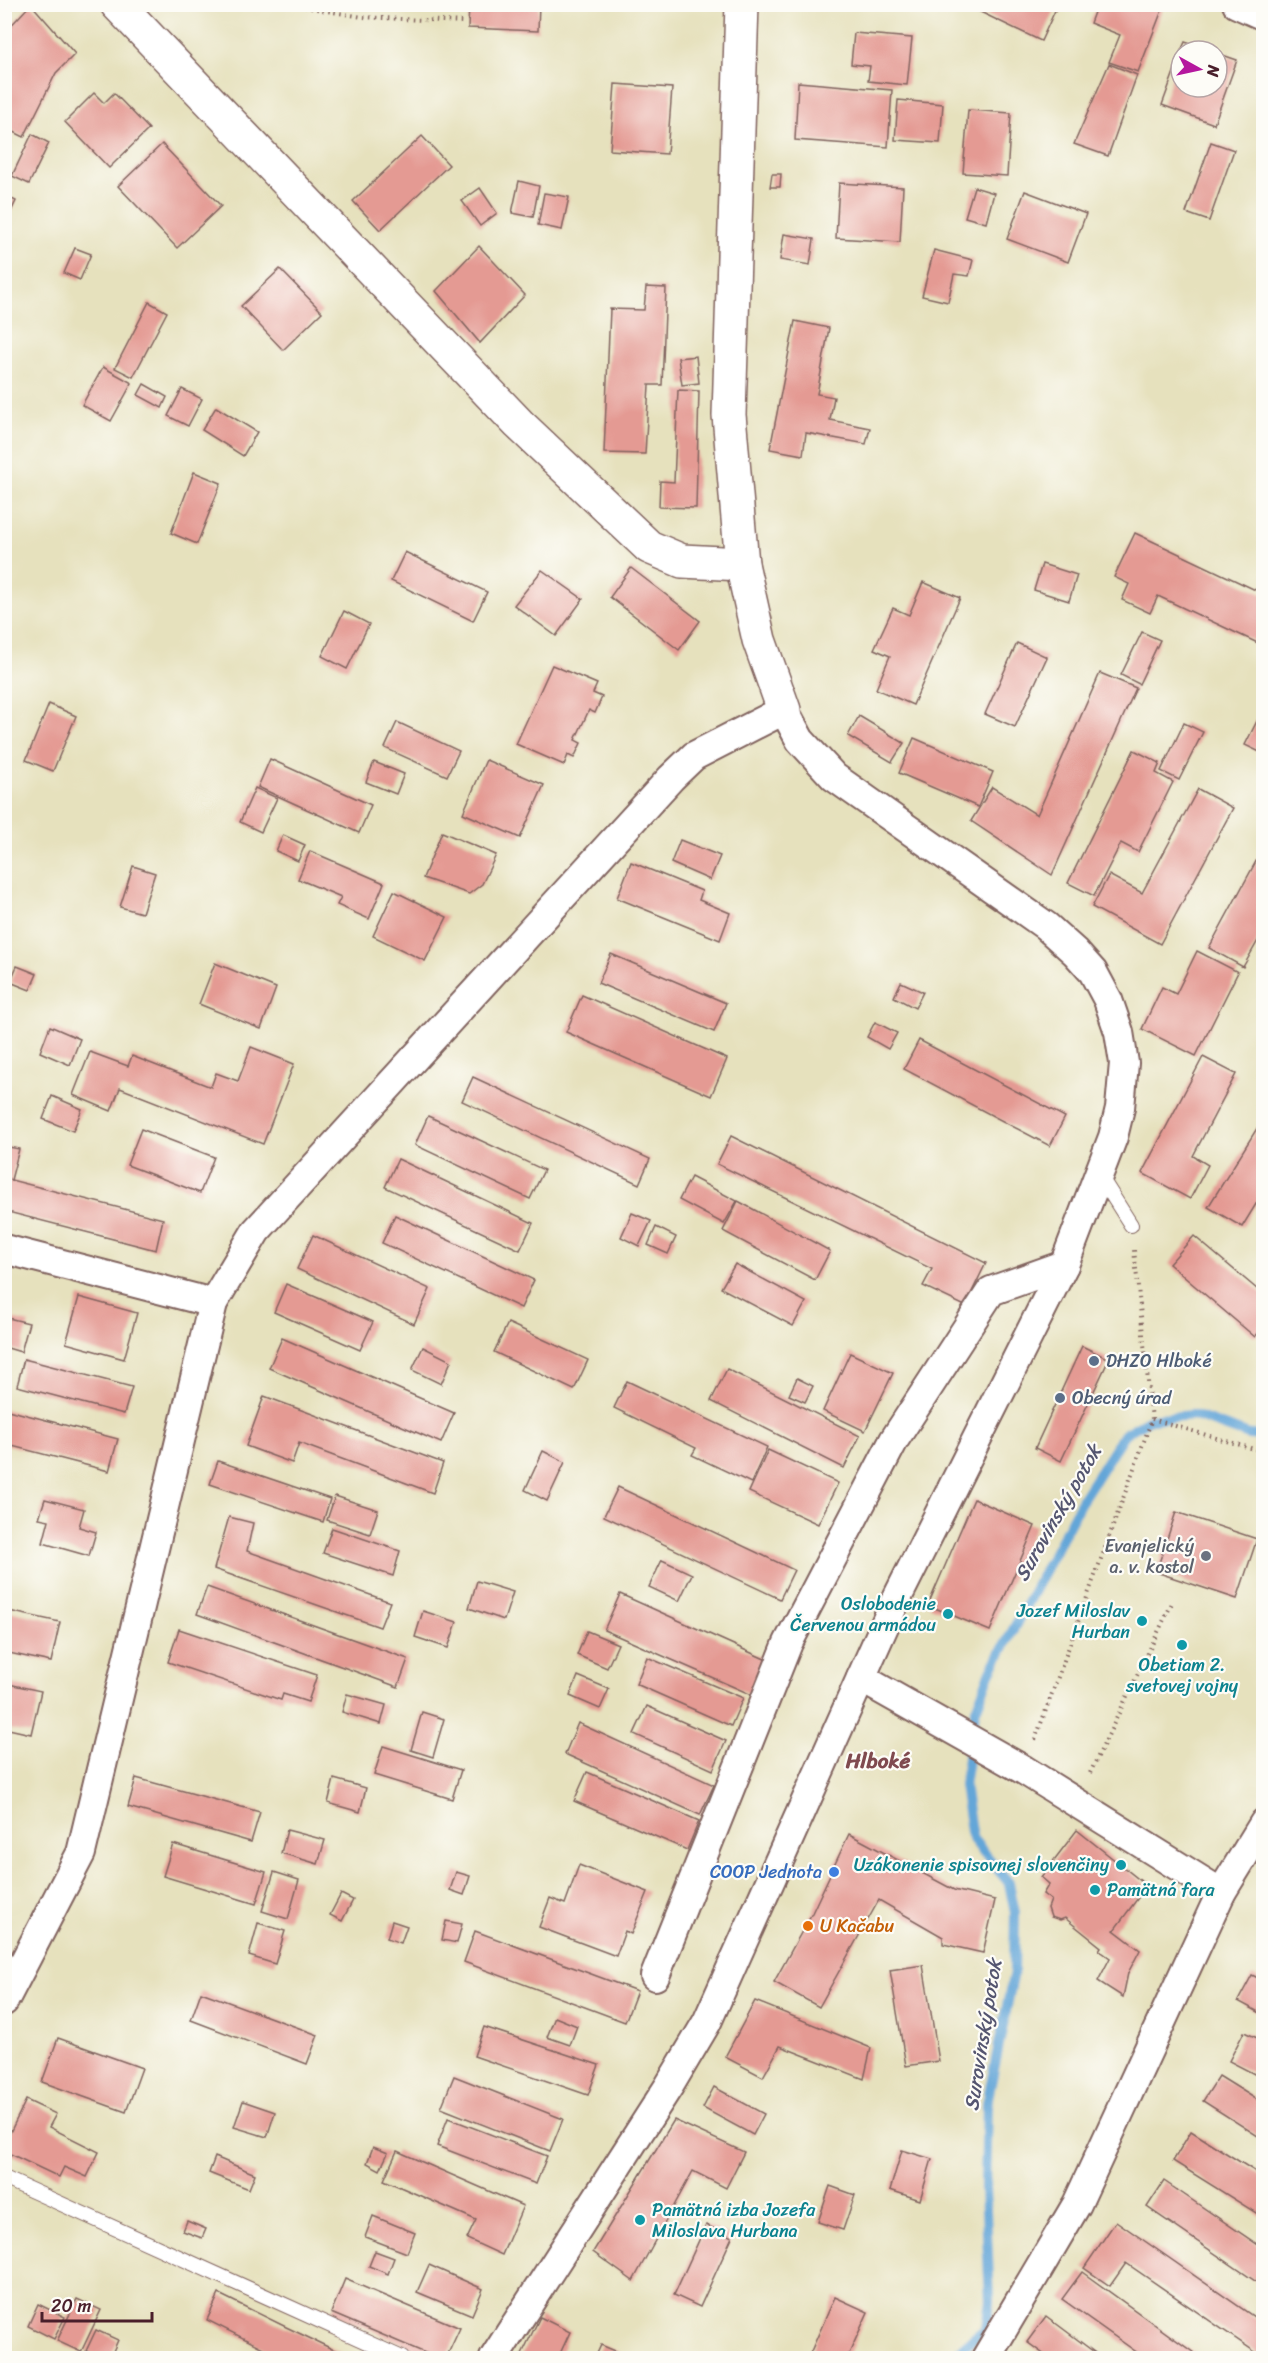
<svg xmlns="http://www.w3.org/2000/svg" width="1268" height="2363" font-family="Sriracha,sans-serif">
<rect width="100%" height="100%" fill="#fdfcf7"/>
<filter id="ink" filterUnits="userSpaceOnUse"><feTurbulence type="fractalNoise" baseFrequency=".0167" numOctaves="2"/><feDisplacementMap in="SourceGraphic" scale="12" xChannelSelector="R" yChannelSelector="G"/><feConvolveMatrix kernelMatrix="1 2 1 2 8 2 1 2 1" color-interpolation-filters="sRGB"/></filter>
<filter id="wash" filterUnits="userSpaceOnUse"><feTurbulence type="fractalNoise" baseFrequency=".008" numOctaves="4" result="noise"/><feDisplacementMap in="SourceGraphic" scale="24" xChannelSelector="R" yChannelSelector="G"/><feGaussianBlur stdDeviation="1.35" result="paint"/><feColorMatrix in="noise" values="0 0 0 0 0 0 0 0 0 0 0 0 0 0 0 0 0 1.4 0 .05"/><feComposite in="paint" operator="in"/></filter>
<g filter="url(#wash)">
<rect width="100%" height="100%" fill="#e6e1bd"/>
<g fill="none" stroke-linecap="round" stroke-linejoin="round">
<polyline stroke="#64a6d8" stroke-width="10" points="950,2358 986,2328 990,2301 985,2188 987,2103 1014,1972 1015,1913 1009,1883 972,1838 964,1785 975,1712 990,1673 1083,1498 1124,1434 1150,1419 1193,1415 1249,1435 1264,1436"/>
</g>
<g id="blocks">
<g fill="#e49a93">
<polygon points="31,4 75,54 56,73 24,137 4,127 4,68 8,61 4,58 4,33"/>
<polygon points="469,4 539,4 538,31 468,28"/>
<polygon points="973,4 1058,4 1041,41 972,8"/>
<polygon points="1097,4 1164,5 1138,72 1109,62 1120,35 1090,23"/>
<polygon points="854,33 912,38 907,85 868,81 870,66 851,64"/>
<polygon points="1185,42 1210,51 1181,51"/>
<polygon points="1181,53 1181,87 1217,87 1217,53 1237,60 1214,124 1162,105"/>
<polygon points="1109,64 1137,75 1108,156 1074,144"/>
<polygon points="798,82 892,90 888,147 795,140"/>
<polygon points="615,84 672,88 667,154 610,150"/>
<polygon points="94,93 104,103 114,93 149,129 109,168 65,122"/>
<polygon points="898,100 943,104 940,143 895,140"/>
<polygon points="968,110 1011,113 1007,176 963,173"/>
<polygon points="32,134 49,143 29,184 12,176"/>
<polygon points="422,136 449,165 380,230 353,201"/>
<polygon points="1211,142 1234,150 1209,221 1186,213"/>
<polygon points="162,144 221,206 177,248 118,186"/>
<polygon points="772,174 781,174 780,187 770,187"/>
<polygon points="519,181 539,186 533,217 512,213"/>
<polygon points="839,183 903,187 900,242 836,238"/>
<polygon points="974,187 994,193 986,223 965,217"/>
<polygon points="480,188 497,213 480,226 462,201"/>
<polygon points="1025,191 1086,214 1068,262 1007,239"/>
<polygon points="544,193 569,197 562,230 538,225"/>
<polygon points="4,195 16,201 6,222 4,221"/>
<polygon points="784,234 814,239 810,265 780,260"/>
<polygon points="479,246 525,295 480,343 436,291"/>
<polygon points="75,248 91,254 80,280 64,273"/>
<polygon points="934,250 973,260 969,276 954,274 948,302 922,296"/>
<polygon points="280,269 322,312 283,350 241,306"/>
<polygon points="646,287 666,288 662,385 649,385 645,454 604,453 610,309 644,310"/>
<polygon points="149,302 167,312 133,377 115,368"/>
<polygon points="795,321 829,328 817,394 834,397 830,420 870,428 866,444 806,433 803,455 770,449"/>
<polygon points="696,356 699,383 682,385 678,358"/>
<polygon points="103,367 132,383 111,421 82,405"/>
<polygon points="144,384 167,397 162,408 138,395"/>
<polygon points="182,389 202,399 188,426 168,416"/>
<polygon points="678,390 699,391 696,508 659,507 660,481 674,482"/>
<polygon points="216,407 257,432 243,456 202,430"/>
<polygon points="194,472 221,483 197,544 171,533"/>
<polygon points="1135,533 1264,594 1264,646 1158,596 1150,613 1122,600 1129,584 1114,577"/>
<polygon points="405,552 487,592 473,621 391,581"/>
<polygon points="1042,564 1077,575 1069,601 1034,590"/>
<polygon points="631,568 700,621 679,650 610,597"/>
<polygon points="542,570 583,599 556,636 514,605"/>
<polygon points="923,582 960,598 913,705 876,689 890,656 874,649 893,608 909,615"/>
<polygon points="344,611 369,624 347,669 322,656"/>
<polygon points="1142,632 1160,640 1139,684 1121,675"/>
<polygon points="1017,643 1047,657 1015,727 985,714"/>
<polygon points="552,665 597,684 593,693 602,697 595,713 589,710 583,723 575,740 581,743 574,758 568,755 564,765 516,744"/>
<polygon points="1100,673 1136,688 1052,875 971,821 992,787 1037,815"/>
<polygon points="49,704 76,716 53,771 26,760"/>
<polygon points="1264,707 1264,754 1245,745"/>
<polygon points="859,716 904,743 892,762 848,736"/>
<polygon points="397,722 459,751 447,776 385,748"/>
<polygon points="1184,723 1203,732 1179,780 1161,771"/>
<polygon points="914,738 993,772 978,807 899,773"/>
<polygon points="1134,750 1160,763 1156,773 1173,782 1138,852 1121,843 1094,896 1068,883"/>
<polygon points="270,759 371,805 359,833 258,787"/>
<polygon points="486,760 544,785 520,838 463,813"/>
<polygon points="374,762 404,774 396,794 366,782"/>
<polygon points="255,788 277,798 261,832 240,822"/>
<polygon points="1198,789 1233,808 1160,944 1092,907 1109,875 1142,893"/>
<polygon points="442,832 496,855 482,884 469,894 423,878"/>
<polygon points="283,835 305,845 298,861 276,851"/>
<polygon points="680,840 720,856 710,880 671,863"/>
<polygon points="310,851 384,883 369,919 337,905 341,897 298,879"/>
<polygon points="1260,854 1264,856 1264,930 1243,967 1209,948"/>
<polygon points="631,862 702,891 699,900 730,913 720,940 617,898"/>
<polygon points="133,866 155,873 142,913 120,907"/>
<polygon points="394,891 447,917 425,961 373,936"/>
<polygon points="1197,951 1238,972 1196,1056 1142,1029 1162,987 1176,994"/>
<polygon points="611,954 726,1003 714,1032 598,983"/>
<polygon points="215,963 276,988 261,1029 199,1004"/>
<polygon points="17,966 37,974 30,990 10,982"/>
<polygon points="901,982 923,992 915,1008 894,997"/>
<polygon points="582,995 727,1059 711,1096 566,1032"/>
<polygon points="875,1022 897,1033 888,1049 867,1037"/>
<polygon points="50,1026 80,1039 70,1065 40,1052"/>
<polygon points="919,1040 1065,1117 1050,1146 904,1069"/>
<polygon points="251,1047 294,1064 263,1144 120,1088 111,1111 73,1095 90,1052 128,1066 132,1056 211,1087 216,1073 238,1081"/>
<polygon points="1203,1057 1236,1074 1193,1156 1208,1165 1190,1199 1142,1173"/>
<polygon points="473,1077 650,1159 639,1184 462,1101"/>
<polygon points="52,1096 82,1109 73,1131 43,1119"/>
<polygon points="428,1116 544,1170 530,1199 415,1145"/>
<polygon points="1264,1117 1264,1191 1242,1227 1208,1207"/>
<polygon points="141,1129 214,1157 200,1193 127,1165"/>
<polygon points="731,1136 986,1263 965,1306 923,1286 932,1269 717,1164"/>
<polygon points="4,1146 19,1149 11,1180 163,1219 156,1250 4,1211"/>
<polygon points="398,1159 533,1223 520,1250 385,1187"/>
<polygon points="691,1177 737,1201 724,1224 679,1200"/>
<polygon points="738,1201 830,1251 815,1280 723,1231"/>
<polygon points="632,1213 651,1221 639,1246 621,1237"/>
<polygon points="395,1215 534,1280 521,1308 382,1243"/>
<polygon points="656,1227 676,1237 668,1254 648,1245"/>
<polygon points="313,1235 430,1289 414,1324 297,1269"/>
<polygon points="1194,1236 1264,1295 1264,1326 1255,1337 1169,1264"/>
<polygon points="735,1264 806,1302 793,1326 721,1288"/>
<polygon points="286,1284 373,1322 360,1350 274,1312"/>
<polygon points="79,1297 137,1313 124,1359 66,1343"/>
<polygon points="4,1317 29,1323 21,1352 4,1347"/>
<polygon points="508,1323 588,1360 574,1390 494,1352"/>
<polygon points="282,1338 454,1413 441,1443 269,1368"/>
<polygon points="1082,1346 1109,1359 1061,1461 1035,1448"/>
<polygon points="423,1347 451,1361 441,1384 412,1370"/>
<polygon points="850,1353 893,1373 865,1431 823,1411"/>
<polygon points="24,1359 132,1387 124,1414 17,1386"/>
<polygon points="727,1369 860,1436 844,1468 711,1401"/>
<polygon points="797,1378 813,1386 805,1402 789,1395"/>
<polygon points="627,1381 767,1447 751,1483 692,1455 696,1448 614,1408"/>
<polygon points="264,1396 443,1463 433,1493 299,1443 292,1463 246,1446"/>
<polygon points="4,1409 118,1439 109,1471 4,1444"/>
<polygon points="768,1450 838,1483 818,1524 749,1492"/>
<polygon points="543,1451 565,1462 547,1501 525,1490"/>
<polygon points="218,1461 330,1499 323,1522 210,1484"/>
<polygon points="618,1487 794,1570 780,1599 604,1516"/>
<polygon points="335,1496 378,1510 370,1534 327,1520"/>
<polygon points="45,1499 84,1509 79,1527 96,1532 89,1556 43,1543 49,1520 39,1518"/>
<polygon points="974,1499 1035,1526 990,1631 928,1605"/>
<polygon points="1176,1512 1257,1539 1237,1599 1156,1572"/>
<polygon points="229,1517 253,1523 247,1551 390,1602 380,1627 214,1569"/>
<polygon points="332,1528 400,1551 393,1576 323,1553"/>
<polygon points="662,1560 692,1574 679,1601 649,1587"/>
<polygon points="477,1581 513,1592 504,1620 469,1608"/>
<polygon points="207,1587 408,1659 398,1687 197,1614"/>
<polygon points="620,1594 767,1660 752,1695 604,1630"/>
<polygon points="4,1610 60,1622 51,1662 4,1652"/>
<polygon points="423,1611 457,1622 448,1648 415,1637"/>
<polygon points="179,1629 317,1675 308,1702 283,1694 281,1700 168,1662"/>
<polygon points="587,1631 618,1644 607,1668 577,1655"/>
<polygon points="647,1657 743,1698 731,1726 636,1684"/>
<polygon points="578,1676 609,1689 600,1709 570,1696"/>
<polygon points="4,1683 41,1691 31,1734 4,1728"/>
<polygon points="347,1694 386,1705 381,1724 342,1712"/>
<polygon points="647,1706 726,1741 713,1770 634,1734"/>
<polygon points="422,1712 444,1719 433,1757 411,1750"/>
<polygon points="578,1723 714,1785 700,1815 565,1754"/>
<polygon points="383,1746 461,1770 452,1799 374,1775"/>
<polygon points="587,1772 699,1821 687,1850 574,1801"/>
<polygon points="136,1778 260,1812 251,1842 128,1807"/>
<polygon points="334,1779 366,1788 360,1812 328,1803"/>
<polygon points="287,1830 325,1840 318,1864 281,1853"/>
<polygon points="1077,1830 1147,1886 1114,1930 1140,1950 1128,1973 1123,1997 1098,1981 1110,1958 1099,1950 1101,1947 1065,1918 1060,1920 1051,1917 1048,1908 1051,1900 1043,1894 1049,1884 1041,1877"/>
<polygon points="849,1834 954,1890 995,1900 983,1953 943,1944 943,1937 879,1900 819,2007 774,1982 812,1913"/>
<polygon points="173,1844 266,1872 256,1904 163,1876"/>
<polygon points="579,1865 648,1892 631,1934 625,1931 616,1956 539,1927 550,1898 565,1904"/>
<polygon points="274,1872 299,1880 288,1919 262,1911"/>
<polygon points="456,1872 470,1876 464,1895 450,1890"/>
<polygon points="341,1894 353,1900 342,1921 330,1915"/>
<polygon points="392,1921 407,1926 401,1943 387,1938"/>
<polygon points="446,1921 462,1924 457,1943 442,1940"/>
<polygon points="258,1923 285,1931 275,1964 249,1956"/>
<polygon points="475,1931 637,1991 625,2022 464,1962"/>
<polygon points="923,1965 939,2061 906,2066 890,1970"/>
<polygon points="1252,1975 1264,1981 1264,2015 1238,2001"/>
<polygon points="201,1992 318,2035 307,2064 191,2020"/>
<polygon points="755,2001 871,2048 864,2079 780,2046 763,2077 725,2057"/>
<polygon points="555,2017 577,2026 570,2045 547,2037"/>
<polygon points="484,2027 599,2065 588,2095 474,2056"/>
<polygon points="1244,2032 1264,2041 1264,2079 1229,2061"/>
<polygon points="58,2038 142,2068 126,2112 42,2082"/>
<polygon points="454,2076 563,2119 550,2151 441,2108"/>
<polygon points="1219,2076 1264,2104 1264,2140 1203,2101"/>
<polygon points="714,2087 764,2114 753,2135 703,2108"/>
<polygon points="26,2100 56,2114 49,2127 99,2152 87,2177 64,2167 59,2177 4,2151 4,2145"/>
<polygon points="243,2101 275,2112 267,2137 234,2127"/>
<polygon points="448,2118 547,2156 536,2184 437,2146"/>
<polygon points="674,2120 744,2152 726,2188 693,2171 633,2281 593,2252"/>
<polygon points="1191,2131 1264,2177 1264,2218 1173,2161"/>
<polygon points="373,2147 388,2153 380,2170 367,2163"/>
<polygon points="902,2150 932,2159 920,2200 890,2190"/>
<polygon points="397,2151 523,2206 502,2255 467,2239 476,2220 384,2180"/>
<polygon points="215,2157 255,2174 249,2189 209,2173"/>
<polygon points="1164,2181 1264,2249 1264,2287 1147,2207"/>
<polygon points="830,2186 855,2195 843,2230 818,2222"/>
<polygon points="373,2216 415,2233 407,2253 365,2237"/>
<polygon points="187,2221 206,2229 202,2238 183,2231"/>
<polygon points="1116,2221 1264,2324 1264,2358 1126,2263 1110,2286 1084,2268"/>
<polygon points="706,2225 732,2237 700,2307 674,2295"/>
<polygon points="375,2251 394,2258 388,2274 369,2266"/>
<polygon points="429,2265 483,2289 472,2315 417,2292"/>
<polygon points="1082,2272 1201,2358 1145,2358 1062,2299"/>
<polygon points="345,2279 460,2328 446,2358 437,2358 331,2313"/>
<polygon points="219,2294 284,2326 351,2358 285,2358 271,2352 207,2320"/>
<polygon points="835,2297 868,2312 847,2358 808,2358"/>
<polygon points="77,2299 101,2310 81,2352 57,2341"/>
<polygon points="38,2304 65,2317 54,2339 28,2326"/>
<polygon points="1046,2316 1102,2358 1049,2358 1027,2342"/>
<polygon points="540,2317 570,2332 558,2358 520,2358"/>
<polygon points="96,2330 118,2340 110,2358 102,2358 86,2351"/>
<polygon points="601,2345 632,2358 595,2358"/>
</g>
</g>
</g>
<g filter="url(#ink)">
<use href="#blocks" fill-opacity="0" stroke="#81635e" stroke-width="1.5"/>
<g fill="none" stroke-linecap="round" stroke-linejoin="round">
<g stroke="#81635e" stroke-width="16">
<g id="lane">
<polyline points="1100,1176 1131,1225"/>
<polyline points="4,2178 402,2358"/>
</g>
</g>
<g stroke="#81635e" stroke-width="32">
<g id="street">
<polyline points="1237,4 1264,16"/>
<polyline points="4,1249 213,1303"/>
<polyline points="861,1678 1024,1770 1221,1893"/>
<polyline points="655,1976 788,1643 894,1440 991,1291 1064,1265"/>
<polyline points="4,2001 81,1853 213,1303 256,1231 671,778 694,756 784,710 800,740 834,777 1046,926 1075,952 1093,972 1108,1000 1119,1032 1124,1063 1120,1108 1113,1137 1064,1265 894,1604 707,2022 669,2086 494,2358"/>
<polyline points="986,2358 1077,2204 1221,1893 1264,1823"/>
</g>
</g>
<g stroke="#81635e" stroke-width="36">
<g id="secondary">
<polyline points="117,4 519,424 649,547 682,561 742,564"/>
<polyline points="742,4 729,415 742,564 759,640 784,710"/>
</g>
</g>
<g stroke="#81635e" stroke-width="4" stroke-dasharray="1.5 4.5" stroke-linecap="butt">
<polyline points="287,4 362,17 463,22"/>
<polyline points="1152,1419 1264,1452"/>
<polyline points="1035,1740 1152,1419 1134,1250"/>
<polyline points="1090,1773 1173,1601"/>
</g>
<use href="#lane" stroke="#fff" stroke-width="14"/>
<use href="#street" stroke="#fff" stroke-width="28"/>
<use href="#secondary" stroke="#fff" stroke-width="33"/>
</g>
</g>
<g fill="#5c6f8a" stroke="#fdfcf7" stroke-width="2">
<circle cx="1094" cy="1361" r="6"/>
<circle cx="1060" cy="1398" r="6"/>
</g>
<circle fill="#6b7280" stroke="#fdfcf7" stroke-width="2" cx="1206" cy="1556" r="6"/>
<g fill="#0f9aa8" stroke="#fdfcf7" stroke-width="2">
<circle cx="948" cy="1614" r="6"/>
<circle cx="1142" cy="1621" r="6"/>
<circle cx="1182" cy="1645" r="6"/>
<circle cx="1121" cy="1865" r="6"/>
<circle cx="1095" cy="1890" r="6"/>
<circle cx="640" cy="2220" r="6"/>
</g>
<circle fill="#3f7fe0" stroke="#fdfcf7" stroke-width="2" cx="834" cy="1872" r="6"/>
<circle fill="#e8710a" stroke="#fdfcf7" stroke-width="2" cx="808" cy="1926" r="6"/>
<g text-anchor="middle" dominant-baseline="central" stroke-width="4.5" stroke-linejoin="round" paint-order="stroke">
<g font-size="18" fill="#4e5e75" stroke="#fdfcf7" text-anchor="start">
<text x="1106" y="1361">DHZO Hlboké</text>
<text x="1072" y="1398">Obecný úrad</text>
</g>
<g font-size="18" fill="#5b616d" stroke="#fdfcf7" text-anchor="end">
<text x="1194" y="1546">Evanjelický<tspan x="1194" dy="21">a. v. kostol</tspan></text>
</g>
<g font-size="18" fill="#0d838f" stroke="#fdfcf7" text-anchor="end">
<text x="936" y="1604">Oslobodenie<tspan x="936" dy="21">Červenou armádou</tspan></text>
<text x="1130" y="1611">Jozef Miloslav<tspan x="1130" dy="21">Hurban</tspan></text>
<text x="1182" y="1665" text-anchor="middle">Obetiam 2.<tspan x="1182" dy="21">svetovej vojny</tspan></text>
<text x="1109" y="1865">Uzákonenie spisovnej slovenčiny</text>
<text x="1107" y="1890" text-anchor="start">Pamätná fara</text>
<text x="652" y="2210" text-anchor="start">Pamätná izba Jozefa<tspan x="652" dy="21">Miloslava Hurbana</tspan></text>
</g>
<g font-size="18" fill="#366cbe" stroke="#fdfcf7" text-anchor="end">
<text x="822" y="1872">COOP Jednota</text>
</g>
<g font-size="18" fill="#c56008" stroke="#fdfcf7" text-anchor="start">
<text x="820" y="1926">U Kačabu</text>
</g>
<g font-size="20" font-style="italic" fill="#545570" stroke="#fdfcf7">
<text transform="translate(1058 1513) rotate(-60)">Surovinský potok</text>
<text transform="translate(983 2035) rotate(-81)">Surovinský potok</text>
</g>
<g font-size="21" font-weight="bold" fill="#804a4f" stroke="#fdfcf7">
<text x="878" y="1761">Hlboké</text>
</g>
</g>
<rect width="1268" height="2363" fill="none" stroke="#fdfcf7" stroke-width="24"/>
<g transform="translate(1199 69) rotate(98)"><circle r="28" fill="#fdfcf7" stroke="#b5a4a5" stroke-width="1.5"/>
<path d="M0-4.5L10 22L0 15L-10 22Z" fill="#b5179e"/>
<text y="-9" font-size="16" font-weight="bold" text-anchor="middle" fill="#4a1f2b">N</text>
</g>
<path d="M42 2312v9h110v-9" fill="none" stroke="#4a1f2b" stroke-width="3"/>
<text x="51" y="2312" font-size="18" fill="#4a1f2b" stroke="#fdfcf7" stroke-width="4.5" paint-order="stroke">20 m</text>
</svg>
